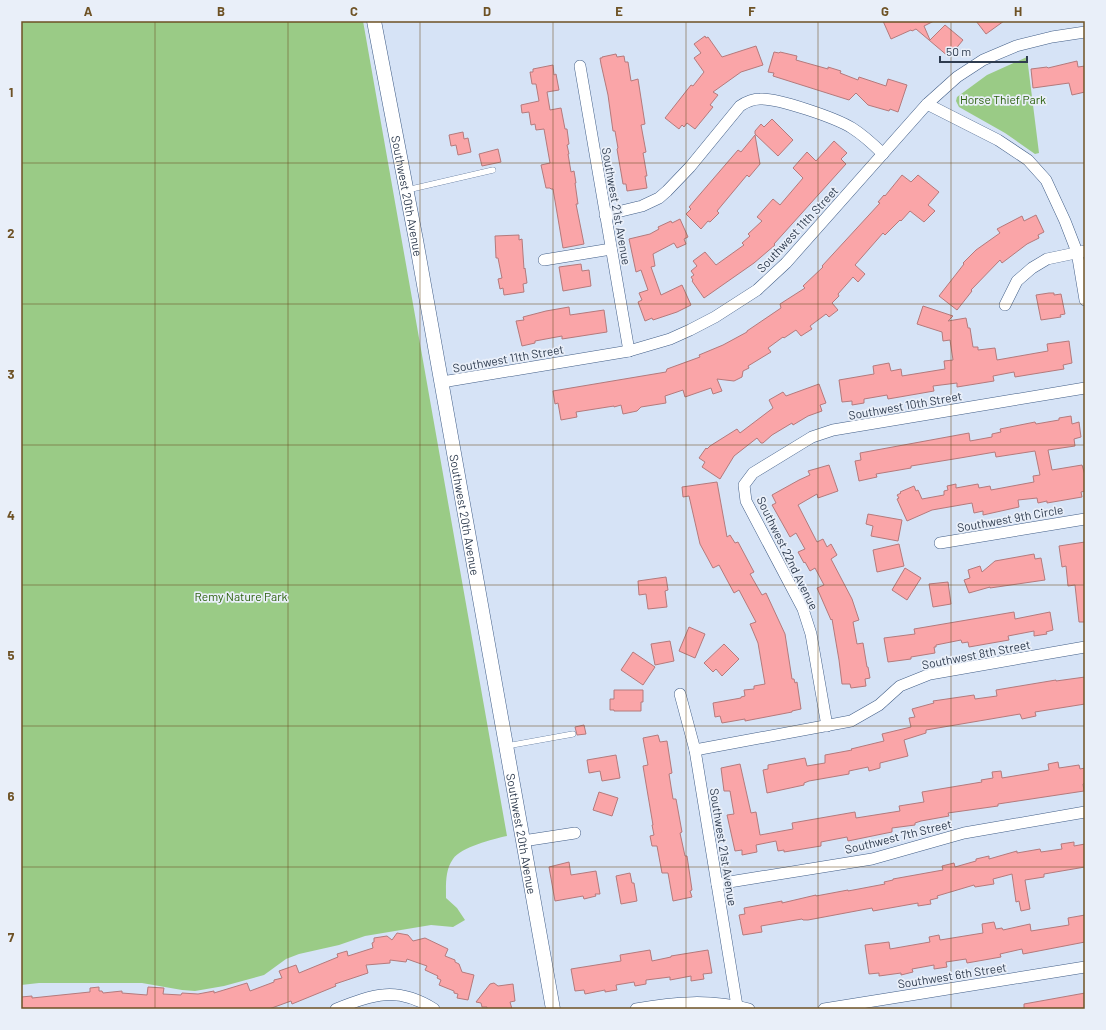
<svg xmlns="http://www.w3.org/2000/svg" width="1106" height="1030" font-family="Barlow,sans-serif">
<rect width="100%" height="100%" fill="#d6e3f6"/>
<g fill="#9acb86">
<path d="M21 21H363L507 836C493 839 461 847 453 859 445 870 446 885 446 898L457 908 465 920 453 927 431 925 365 936 339 945 299 954 286 959 264 975 224 986 195 991 182 990 142 983H39L21 985Z"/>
<polygon points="1027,57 1039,153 1035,154 1005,133 959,107 956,101 957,97 987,75"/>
</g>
<g fill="#faa5a8" stroke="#b47a7c">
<polygon points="883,21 934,21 924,26 930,40 945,25 963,40 949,57 916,29 912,31 911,30 891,39"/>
<polygon points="976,21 1004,21 986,34"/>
<polygon points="705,36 706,38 708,37 722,57 756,46 763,65 741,72 713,92 718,95 710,105 713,107 695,129 687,123 684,127 682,125 679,129 665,118 691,85 693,86 704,72 694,58 701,53 694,44"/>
<polygon points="774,52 779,53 780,52 797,56 796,60 828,69 828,67 841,71 840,73 858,80 859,77 886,86 888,79 907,85 898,112 890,109 889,111 868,105 856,93 849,100 773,76 774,73 768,72"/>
<polygon points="616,54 617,57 624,56 625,62 628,62 631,81 638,79 645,124 641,125 646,152 643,153 647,176 645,176 647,188 627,191 626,184 623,184 617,149 618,148 615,131 613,131 608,95 601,64 600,58 602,58 602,57"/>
<polygon points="1077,61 1078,67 1085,66 1085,92 1072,95 1069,83 1033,88 1031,69 1047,67 1048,68"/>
<polygon points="553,65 554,75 556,74 559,90 547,92 550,110 561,108 565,129 567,129 569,144 567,145 569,154 568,154 571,172 574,171 576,183 575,183 578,204 576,204 584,244 563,248 553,189 551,189 550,188 546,188 541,165 550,163 544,129 536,130 535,124 531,125 529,112 522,113 521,105 539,101 536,84 532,84 530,72 533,72 533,69"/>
<polygon points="772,119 793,140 778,156 755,134 755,131 761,124 764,127"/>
<polygon points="463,132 464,139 468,138 471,152 458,155 456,145 451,146 449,135"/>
<polygon points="755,135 760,164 749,177 747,175 717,211 719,213 710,222 708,221 701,229 686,214 691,209 689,207 738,150 741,152"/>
<polygon points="834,141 847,153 841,159 846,164 774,244 775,245 754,263 704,298 692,281 693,280 691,277 694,275 691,271 697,266 693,261 705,252 716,265 744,245 742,243 750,236 748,234 762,221 757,217 773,199 780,205 803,178 793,168 807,152 816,161"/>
<polygon points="498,149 501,162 482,166 479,154"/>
<polygon points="902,175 911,182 918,175 939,192 928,205 935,211 924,222 910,211 901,221 900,220 885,235 883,233 855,265 865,274 858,282 853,277 838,294 839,296 832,303 838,310 829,317 826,314 810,326 812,329 801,336 796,330 784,338 783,337 768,348 771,352 748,366 749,368 743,371 742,377 734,381 717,379 722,391 713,394 711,388 685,397 683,390 665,396 666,403 641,407 637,411 623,414 621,405 614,407 614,406 576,412 577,417 561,420 558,403 555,404 553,391 666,372 667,369 700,357 699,355 723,345 747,332 747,331 781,308 780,304 805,288 803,286 823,267 822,266 880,203 878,202 884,195 885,196"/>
<polygon points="1036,215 1044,232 1038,235 1039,238 1027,244 1002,263 1000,260 971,290 972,291 957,310 939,296 964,264 963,263 976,250 1000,233 997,229 1022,216 1024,221"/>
<polygon points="680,219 688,237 684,239 686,244 677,248 674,243 653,254 655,266 651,267 661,295 682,285 691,305 677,312 653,320 652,318 645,321 638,302 642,300 639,293 648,290 641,270 636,272 629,239 650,234 659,229 658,227 671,221 672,223"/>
<polygon points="519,235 519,240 522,239 524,269 525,268 527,283 523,284 524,292 504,295 503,288 500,289 498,279 502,278 498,258 496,258 495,236"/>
<polygon points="581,264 582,271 589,270 591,286 563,291 559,267"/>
<polygon points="1049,293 1054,293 1054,295 1061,294 1065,314 1060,315 1061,317 1041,320 1036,295"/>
<polygon points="923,306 953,316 948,321 966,318 968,328 970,328 973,347 978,347 978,350 995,348 997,360 1048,351 1047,344 1069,341 1072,363 1063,365 1064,369 1027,375 1015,377 1014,372 993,376 994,381 957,387 957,383 933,386 934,391 888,399 887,395 864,399 864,403 852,405 852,401 842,402 839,380 874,374 873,366 889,363 891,371 901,369 902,376 945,369 944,361 953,360 950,340 943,341 942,332 917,324"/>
<polygon points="569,307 570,315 604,310 607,332 562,339 562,336 535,341 535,343 522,346 516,321 524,320 523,317 546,311"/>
<polygon points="819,384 826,403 820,405 822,411 808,416 793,425 792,423 772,435 763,443 761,443 757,438 734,456 720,479 702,467 705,462 699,458 706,448 707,449 710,446 737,429 740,433 773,408 769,400 783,392 786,396"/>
<polygon points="1071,416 1072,424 1079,422 1081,437 1074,439 1075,446 1048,450 1052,470 1082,465 1085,475 1085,491 1081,492 1082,497 1047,503 1047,501 1038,503 1037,498 1018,500 1019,507 983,515 983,511 974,513 972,503 932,510 907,521 897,499 899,498 897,495 901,493 900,492 914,486 916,491 918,490 922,499 944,495 944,491 948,490 947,486 956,484 956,488 978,484 979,488 990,486 991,490 1034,482 1033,476 1040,475 1035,451 996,457 995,452 960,458 911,466 911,468 876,474 877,477 859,481 855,461 861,460 860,453 969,433 970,441 992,437 992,434 1001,432 1000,429 1035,422 1036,424 1059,420 1059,418"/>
<polygon points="829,465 838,491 818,498 817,494 798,505 817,542 823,539 827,547 831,544 837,555 831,559 852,599 859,620 853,622 857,644 863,643 867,667 868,667 870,678 865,679 866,686 851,688 850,684 842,684 839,660 832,619 831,620 817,588 824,585 815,568 810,571 805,562 804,563 798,552 805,549 796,533 790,537 772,505 776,503 772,495 799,480 810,475 808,471"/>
<polygon points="717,482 727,537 730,535 735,543 738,542 754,572 750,574 762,595 766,593 785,634 792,679 794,679 795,683 797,682 801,709 792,711 792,712 745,721 745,719 722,723 720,716 715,717 713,703 741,698 741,697 745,696 744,690 754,689 754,686 765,684 758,643 750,624 756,622 739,590 734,593 719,565 713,568 700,544 689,496 683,497 682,487"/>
<polygon points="868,514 902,520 898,541 871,536 873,526 866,524"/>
<polygon points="1085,542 1085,622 1079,622 1075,585 1068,586 1066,566 1062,567 1059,546"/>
<polygon points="899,544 904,566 877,572 873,550"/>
<polygon points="1034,554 1035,559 1041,558 1045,580 990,588 990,587 969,593 964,580 970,578 968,570 980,566 982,572 995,561"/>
<polygon points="905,568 921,578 907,600 892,590"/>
<polygon points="666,577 668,590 665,591 667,607 648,609 646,594 639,595 638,581"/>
<polygon points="948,582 951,604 933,607 929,584"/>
<polygon points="1014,612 1015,619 1050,612 1053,630 1046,632 1047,634 1034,636 1034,631 1008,636 1009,640 969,647 968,642 962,643 961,640 936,645 936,647 934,647 935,653 911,657 911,659 888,662 884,638 915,634 914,629"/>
<polygon points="689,627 705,634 695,658 679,651"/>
<polygon points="670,641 674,661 655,665 651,644"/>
<polygon points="724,644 739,659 722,676 716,669 713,672 704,663"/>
<polygon points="633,652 655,667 643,685 621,670"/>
<polygon points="1085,677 1085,704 1035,712 1036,716 1022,719 1020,714 926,730 926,733 904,740 908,756 880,763 880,768 869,771 868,767 849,771 849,774 809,781 804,783 804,785 767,793 763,770 768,769 768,765 805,758 807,766 825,763 825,755 852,750 851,749 884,741 882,734 911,727 909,718 915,717 912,709 934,703 933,701 974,695 975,699 997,696 996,690 1056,680 1056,681"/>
<polygon points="614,690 643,690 643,702 641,702 641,711 614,711 614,710 610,710 610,699 614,699"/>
<polygon points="584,725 586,734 577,735 575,727"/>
<polygon points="658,735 660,742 667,741 672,773 669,774 673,799 676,799 682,832 680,833 685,856 687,856 692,890 690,891 692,897 673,901 668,873 662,873 657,846 652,846 650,836 654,835 652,825 653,825 643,766 648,765 643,738"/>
<polygon points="616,755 620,778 602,781 600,771 589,773 587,760"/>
<polygon points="1058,762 1059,768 1079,765 1080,769 1085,768 1085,783 1083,784 1084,791 998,804 998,806 948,813 949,816 921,821 915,823 915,825 892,828 892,832 882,834 848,841 847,837 821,842 821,846 784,852 784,850 778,851 776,841 756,845 757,852 742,855 742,850 735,851 727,815 734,814 730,791 724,791 721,768 740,764 751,813 756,812 760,835 793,829 792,823 855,812 856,818 900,811 899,806 924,802 922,792 982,782 981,780 993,778 992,772 1001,771 1002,778 1038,772 1049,770 1048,764"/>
<polygon points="599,792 618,798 612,816 593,810"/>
<polygon points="1074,842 1074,846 1085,844 1085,867 1044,874 1044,877 1025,880 1030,909 1021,911 1019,901 1016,902 1012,874 993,879 994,884 975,887 974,885 937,896 938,898 930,900 931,904 918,906 918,903 873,911 872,908 808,920 803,920 802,919 761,926 762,932 743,935 739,915 745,914 744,908 782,901 782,903 816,895 816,896 848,890 848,891 885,884 884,882 893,880 893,879 943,870 942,866 954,863 955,867 976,861 976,859 989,856 989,859 1017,851 1017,853 1040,849 1041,852 1062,849 1061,844"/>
<polygon points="569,862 571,875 596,871 600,894 595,894 596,896 584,899 583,896 555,901 549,867"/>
<polygon points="630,873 632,883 634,883 637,901 621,904 616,876"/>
<polygon points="1085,915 1085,942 1023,954 1022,949 1000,954 1001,957 967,963 966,959 946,962 947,967 934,969 934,965 912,969 913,972 901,975 901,973 879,976 879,973 869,974 865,945 889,942 890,949 930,942 929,937 939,935 940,940 983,933 982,924 994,922 996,929 1002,928 1003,930 1030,924 1031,931 1069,925 1068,918"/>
<polygon points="397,933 408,935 413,941 425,938 448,949 445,956 455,960 455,962 459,964 462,972 474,975 468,1000 457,998 458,994 454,993 454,991 439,985 441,980 437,978 438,976 425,970 427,966 407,959 406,962 390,960 390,963 366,965 368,973 335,984 336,986 292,1004 291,1001 269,1009 21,1009 21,997 32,996 32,998 90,992 90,988 99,987 99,991 102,991 103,993 122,991 122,993 147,995 148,987 164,988 163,994 181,995 182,993 198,994 214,991 214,993 247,983 250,991 274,982 274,980 282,978 279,971 296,965 299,973 338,957 337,954 347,951 348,956 373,948 372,943 374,942 374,938 387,936 392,940"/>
<polygon points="650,950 652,961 671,957 671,956 708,950 712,973 703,974 704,979 691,981 691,976 670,980 670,977 646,980 646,984 635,986 634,982 616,985 617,990 605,992 605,990 585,994 584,990 575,991 571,969 621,961 620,955"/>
<polygon points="494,983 498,986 513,984 515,1001 510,1002 512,1009 487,1009 487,1007 482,1007 481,1003 476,1002 490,984"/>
<polygon points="1085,993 1085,1009 1024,1009 1024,1004"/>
</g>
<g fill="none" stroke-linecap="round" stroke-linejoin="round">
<g stroke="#425e87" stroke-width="6">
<g id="service">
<polyline points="407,190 493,170"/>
<polyline points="507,746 573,734"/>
</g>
</g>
<g stroke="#425e87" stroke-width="12">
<g id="minor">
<polyline points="580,66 629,351"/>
<polyline points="927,104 998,140 1028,160 1046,180 1065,221 1077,252 1085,300"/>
<path d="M605 215 642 206 659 198 667 191 690 167 740 106C746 102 753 99 760 99 778 98 836 118 852 128 863 135 873 144 883 154"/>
<polyline points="544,260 611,249"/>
<polyline points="1005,305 1017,281 1032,268 1047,259 1085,251"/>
<polyline points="442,382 629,351 670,339 690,330 715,317 757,290 786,263 927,104 957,77 983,60 1016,46 1052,37 1085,32"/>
<polyline points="940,543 1085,519"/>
<polyline points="680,694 695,750 737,1006"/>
<polyline points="827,726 811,634 803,609 746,501 744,485 753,473 812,437 833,430 1085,388"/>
<polyline points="695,750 851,721 879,705 900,686 930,674 1085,647"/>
<polyline points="523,841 575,833"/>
<polyline points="717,884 872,859 964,833 1085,812"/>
<path d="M336 1009C374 994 397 986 434 1009"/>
<path d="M636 1009C675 1002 710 999 749 1009"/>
<polyline points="824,1009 1085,967"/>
</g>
</g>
<g stroke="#425e87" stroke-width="15">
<g id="tertiary">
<path id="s1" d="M374 21 416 240 553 1009"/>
</g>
</g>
<use href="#service" stroke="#fff" stroke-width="5.5"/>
<use href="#minor" stroke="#fff" stroke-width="11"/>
<use href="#tertiary" stroke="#fff" stroke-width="14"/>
</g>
<path fill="none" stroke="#6e5225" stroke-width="1" stroke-opacity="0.55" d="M155 21V1009M288 21V1009M420 21V1009M553 21V1009M686 21V1009M818 21V1009M951 21V1009M21 163H1085M21 304H1085M21 445H1085M21 585H1085M21 726H1085M21 867H1085"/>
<g text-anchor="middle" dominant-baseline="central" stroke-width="3.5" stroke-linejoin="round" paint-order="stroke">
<g font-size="12" fill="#2b600c" stroke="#e9eff9">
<text x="1003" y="99">Horse Thief Park</text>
<text x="241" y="596">Remy Nature Park</text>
</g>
<g font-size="12" fill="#2f3c4f" stroke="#e9eff9">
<text stroke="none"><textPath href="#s1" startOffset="178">Southwest 20th Avenue</textPath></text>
<text transform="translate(617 206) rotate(80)">Southwest 21st Avenue</text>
<text transform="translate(797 229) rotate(-47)">Southwest 11th Street</text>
<text transform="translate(508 358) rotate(-10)">Southwest 11th Street</text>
<text transform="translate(905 405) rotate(-10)">Southwest 10th Street</text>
<text stroke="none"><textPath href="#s1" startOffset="502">Southwest 20th Avenue</textPath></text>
<text transform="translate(1010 518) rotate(-10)">Southwest 9th Circle</text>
<text transform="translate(788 553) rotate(64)">Southwest 22nd Avenue</text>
<text transform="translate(976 654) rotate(-11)">Southwest 8th Street</text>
<text stroke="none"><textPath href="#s1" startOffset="826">Southwest 20th Avenue</textPath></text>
<text transform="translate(898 836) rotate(-14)">Southwest 7th Street</text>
<text transform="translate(724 847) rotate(81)">Southwest 21st Avenue</text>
<text transform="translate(952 975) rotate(-9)">Southwest 6th Street</text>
</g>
</g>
<rect width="1106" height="1030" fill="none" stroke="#e9eff9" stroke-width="44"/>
<path d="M940 56v6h87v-6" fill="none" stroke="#2f3c4f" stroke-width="2"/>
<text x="946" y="56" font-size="12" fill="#2f3c4f" stroke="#e9eff9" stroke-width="3" paint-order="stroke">50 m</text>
<rect x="22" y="22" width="1062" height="986" fill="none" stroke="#6e5225" stroke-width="1.5"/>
<g font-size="13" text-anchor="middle" font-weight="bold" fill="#6e5225">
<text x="88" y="16">A</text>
<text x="221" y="16">B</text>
<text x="354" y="16">C</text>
<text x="487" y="16">D</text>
<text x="619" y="16">E</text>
<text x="752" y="16">F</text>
<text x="885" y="16">G</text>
<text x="1018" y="16">H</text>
<text x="11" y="97">1</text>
<text x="11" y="238">2</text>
<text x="11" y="379">3</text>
<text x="11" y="520">4</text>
<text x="11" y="660">5</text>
<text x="11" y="801">6</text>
<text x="11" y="942">7</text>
</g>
</svg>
